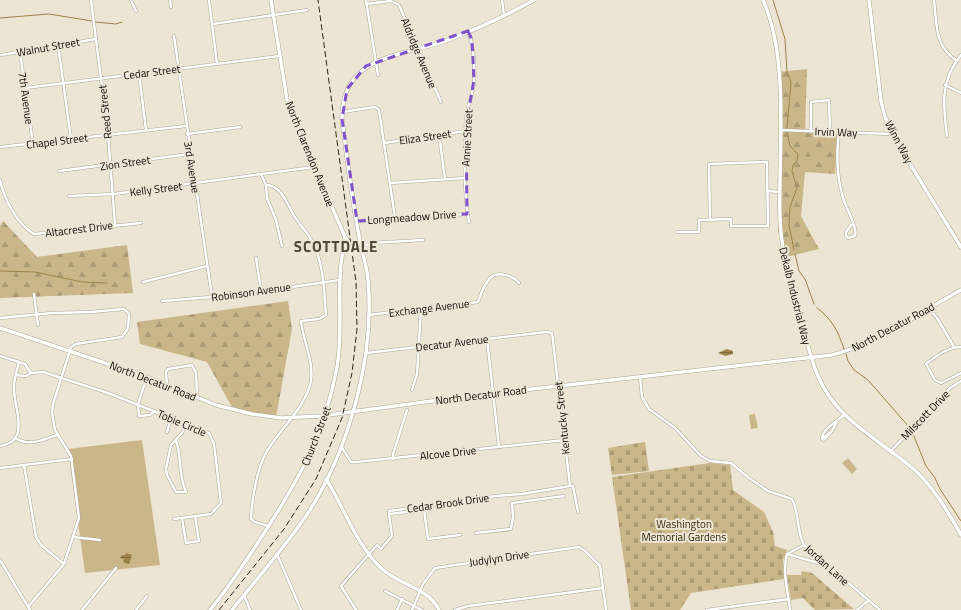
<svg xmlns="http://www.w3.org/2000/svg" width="961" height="610" font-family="'Titillium Web',sans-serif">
<defs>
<pattern id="forest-firs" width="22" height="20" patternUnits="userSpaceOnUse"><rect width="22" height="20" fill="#cab689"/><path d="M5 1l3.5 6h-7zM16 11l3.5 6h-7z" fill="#ac9b75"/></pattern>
<pattern id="cemetery-stones" width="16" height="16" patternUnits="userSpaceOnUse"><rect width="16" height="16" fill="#cab689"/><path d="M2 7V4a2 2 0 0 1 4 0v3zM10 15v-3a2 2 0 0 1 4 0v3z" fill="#ac9b75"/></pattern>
<pattern id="water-rules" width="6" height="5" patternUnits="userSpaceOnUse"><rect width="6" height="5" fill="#9e844b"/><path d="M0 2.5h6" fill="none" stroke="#7f6a3c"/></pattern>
</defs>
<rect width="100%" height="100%" fill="#ede5d3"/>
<g fill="#cab689">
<polygon points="755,414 758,428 751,429 749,415"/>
<polygon points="142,440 160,565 85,573 68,449"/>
<polygon points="848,458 857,469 852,474 842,463"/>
</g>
<g fill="url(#forest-firs)">
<polygon points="807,69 805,133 838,133 835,174 805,172 801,216 819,249 787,257 778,231 780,145 778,72"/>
<polygon points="3,221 37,257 127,245 133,293 0,298 0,226"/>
<polygon points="288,301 292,329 276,417 233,409 207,362 140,344 137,322"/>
</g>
<g fill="url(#cemetery-stones)">
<polygon points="645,442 649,471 612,475 608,448"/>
<polygon points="710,463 730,465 733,490 764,512 773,532 775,546 787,550 783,560 784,579 691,593 680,610 631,610 612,477"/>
<polygon points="802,571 812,573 854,609 815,610 803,598 791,600 787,575 801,575"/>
</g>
<g fill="url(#water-rules)">
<polygon points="727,349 733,351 733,354 725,356 718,353"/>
<polygon points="126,553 132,555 129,564 123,562 124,559 120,558 122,555 125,555"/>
</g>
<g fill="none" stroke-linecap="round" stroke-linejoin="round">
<g stroke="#9e844b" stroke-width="1">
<polyline points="773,0 785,39 787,72 791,82 787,128"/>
<polyline points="0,18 49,14 92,21"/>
<polyline points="95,22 116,24 122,22"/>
<polyline points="787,132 790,146 798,154 797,161 793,165 792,171 797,188 790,207 789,225 794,250"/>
<polyline points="795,254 799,271 805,279 814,304"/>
<polyline points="0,271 35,272 82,282 107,283"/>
<path d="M817 308C832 319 838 331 844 349"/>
<polyline points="846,354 848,361 854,370 868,380 909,427"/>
<polyline points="911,429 926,466 935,478 940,489 961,521"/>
</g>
<g stroke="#ada594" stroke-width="3.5">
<g id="street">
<polyline points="91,0 108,134 115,225"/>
<polyline points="131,0 136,11"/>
<polyline points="170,0 171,7"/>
<polyline points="209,0 217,64"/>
<polyline points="366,0 378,75"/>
<polyline points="502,0 504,15"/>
<path d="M934 0C937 24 934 46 957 61"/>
<polyline points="366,4 391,1 399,5 441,102"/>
<polyline points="213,24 307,10"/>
<path d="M468 31C474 44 476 75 473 89 471 99 467 108 466 118 464 153 463 189 469 222"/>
<polyline points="174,36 212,297"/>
<polyline points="58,45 71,139"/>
<polyline points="20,52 33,144"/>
<polyline points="1,55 96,39"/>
<polyline points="139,73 146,130"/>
<polyline points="945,85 961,93"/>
<polyline points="25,88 279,56"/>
<polyline points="342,112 375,107 379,110 395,218"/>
<polyline points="780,130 892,134"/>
<polyline points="811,131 811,102 829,100 830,131"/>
<path d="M839 132C836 155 837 179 844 201 847 209 858 229 855 236L848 238 846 236V232L852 224"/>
<polyline points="187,134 240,127"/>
<polyline points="439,135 445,179"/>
<path d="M947 136C943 106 940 80 961 55"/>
<polyline points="384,143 466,131"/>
<polyline points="0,147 186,126"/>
<polyline points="59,171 190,154"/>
<path d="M261 174 266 185C280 185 286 201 292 212 298 224 309 233 314 245 324 267 324 291 326 315L319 319 301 321C303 341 314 361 311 381 306 407 280 429 267 451 257 468 252 498 251 519L255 522 268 526"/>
<path d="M0 180C4 199 17 224 34 234L141 223"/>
<polyline points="390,183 465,178"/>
<polyline points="266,185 267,198 276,220 282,246"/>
<polyline points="767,191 780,192"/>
<polyline points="69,196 114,194 314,167"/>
<polyline points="357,221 467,214"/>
<polyline points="677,232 699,232 699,220 731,219 731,226 768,226 767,162 709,164 710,220"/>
<polyline points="361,247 371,243 423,240"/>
<polyline points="256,258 261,290"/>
<polyline points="143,282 207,266"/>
<polyline points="34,294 38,325"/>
<polyline points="162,301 236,295 340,280"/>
<polyline points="929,309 937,318 954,347"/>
<path d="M368 315 478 302C481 294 484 284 490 278 498 270 513 276 519 283"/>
<polyline points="0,318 52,313 91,312 124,309 129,314 128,328 122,337 76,344 71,347 53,404 52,413 55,430 71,456 79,518 64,564 28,607"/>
<polyline points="487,339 499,447"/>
<path d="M961 347C948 347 936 356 926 364L935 380 941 383 961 373"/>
<polyline points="366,353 546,332 552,333 570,486 573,486 578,512"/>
<polyline points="0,356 25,364 31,373 43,372 108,393 209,433 214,444 221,503 211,514 174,519"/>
<polyline points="16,375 26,376 31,373"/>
<polyline points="147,377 138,404 139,416 150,415 155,411"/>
<path d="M640 377 642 397 649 409 675 428 701 456 710 461 731 463 749 478 768 491 792 499C800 513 796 531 804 545L880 610"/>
<polyline points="167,385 166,372 168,369 192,365 196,373 197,397"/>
<polyline points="412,390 417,374 421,309"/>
<polyline points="167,432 171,418"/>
<path d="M15 438C30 447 42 440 57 435"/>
<path d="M822 439C823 428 836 422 844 415"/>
<polyline points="822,439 824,440 832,431 837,421"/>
<polyline points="822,439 831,432"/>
<path d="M176 440C182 458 178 474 186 492H176L167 475 166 469 171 445 182 433 187 424"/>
<path d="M0 446C32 441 13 407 14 387 14 379 17 370 19 362"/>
<polyline points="341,446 351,462 356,462 564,440"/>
<polyline points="891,451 950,388 961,381"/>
<polyline points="393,459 393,454 407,410"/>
<polyline points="24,465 36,537 41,545 64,564"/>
<polyline points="0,468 72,459"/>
<polyline points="389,514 389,511 472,500 495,496 522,494 570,486"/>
<polyline points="182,518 186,543 199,541 195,516"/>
<polyline points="476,533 511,529 513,517 512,503 564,496"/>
<polyline points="73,537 100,540"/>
<polyline points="277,554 301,610"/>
<polyline points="787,554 825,565"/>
<polyline points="0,560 30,610"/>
<polyline points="385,591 422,610"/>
<polyline points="244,595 250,610"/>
<polyline points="82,610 116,568"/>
<polyline points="136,610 147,596"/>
<polyline points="356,610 341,586 377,545 381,549 392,536 389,514 424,510 428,539 460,535"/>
<polyline points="397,610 402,599"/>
<polyline points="412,610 423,584 435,568 579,547 584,550 600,566 606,610"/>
<polyline points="455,610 468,606 603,588"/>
<polyline points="707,610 789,599"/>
<path d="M790 610C788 592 782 572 787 554L804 545"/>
<polyline points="857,610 868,601"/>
</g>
</g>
<g stroke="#ada594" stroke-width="4.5">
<g id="secondary">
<polyline points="271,0 288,106 345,237 352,246 361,247"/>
<path d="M763 0C790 61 778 151 780 218 781 251 790 281 799 312 805 333 809 355 818 376 837 422 883 441 918 473 936 491 949 513 961 535"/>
<polyline points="869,0 881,101 885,117 899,146 961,247"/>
<path d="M0 328 147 377 216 405 252 414 281 418 321 416 454 398 832 355C877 344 920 312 961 290"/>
<path d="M326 479C345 509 355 543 381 568 398 585 428 587 439 610"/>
<path d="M210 610C229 587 245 562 261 538 299 479 324 437 337 367 342 337 339 308 340 279 340 265 343 251 345 237"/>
<path d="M232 610C258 577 287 545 310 510 350 446 375 355 368 280 367 266 362 254 360 241 352 201 347 160 342 119 341 54 402 57 448 40 477 29 507 15 534 0"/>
</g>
</g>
<use href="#street" stroke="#fff" stroke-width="2.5"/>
<use href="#secondary" stroke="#fff" stroke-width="3.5"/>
<polyline stroke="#2a261f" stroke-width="1" stroke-dasharray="6 3" stroke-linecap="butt" points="219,610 284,529 316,479 342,418 352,373 357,329 356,282 318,0"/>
</g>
<path fill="none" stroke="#7e53cc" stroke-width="3" stroke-dasharray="8 5" stroke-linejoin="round" d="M468 31 472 40 474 80 466 125 467 214 357 221 342 119 347 89 366 66Z"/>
<g text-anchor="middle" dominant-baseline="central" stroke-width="4" stroke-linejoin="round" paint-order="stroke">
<g font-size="11" fill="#0e0b06" stroke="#ede5d3">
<text transform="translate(48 47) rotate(-10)">Walnut Street</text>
<text transform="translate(419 53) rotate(67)">Aldridge Avenue</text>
<text transform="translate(152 72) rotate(-7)">Cedar Street</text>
<text transform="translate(26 98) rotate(82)">7th Avenue</text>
<text transform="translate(105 112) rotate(-96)">Reed Street</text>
<text transform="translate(836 132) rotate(2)">Irvin Way</text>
<text transform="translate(425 137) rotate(-8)">Eliza Street</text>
<text transform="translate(467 138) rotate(-87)">Annie Street</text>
<text transform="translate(57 141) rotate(-7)">Chapel Street</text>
<text transform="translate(899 142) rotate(62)">Winn Way</text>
<text transform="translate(310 154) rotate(68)">North Clarendon Avenue</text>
<text transform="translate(125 163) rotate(-8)">Zion Street</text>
<text transform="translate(192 167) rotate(81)">3rd Avenue</text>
<text transform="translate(156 189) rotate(-7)">Kelly Street</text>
<text transform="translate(412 217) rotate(-4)">Longmeadow Drive</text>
<text transform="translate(79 229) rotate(-7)">Altacrest Drive</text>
<text transform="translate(251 292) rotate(-8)">Robinson Avenue</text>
<text transform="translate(795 296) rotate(76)">Dekalb Industrial Way</text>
<text transform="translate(429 308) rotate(-7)">Exchange Avenue</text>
<text transform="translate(893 327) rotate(-28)">North Decatur Road</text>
<text transform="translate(452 343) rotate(-7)">Decatur Avenue</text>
<text transform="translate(153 381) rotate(21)">North Decatur Road</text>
<text transform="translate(481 395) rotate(-7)">North Decatur Road</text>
<text transform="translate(925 415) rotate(-46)">Milscott Drive</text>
<text transform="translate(562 418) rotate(-96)">Kentucky Street</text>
<text transform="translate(182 423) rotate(23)">Tobie Circle</text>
<text transform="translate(316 436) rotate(-69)">Church Street</text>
<text transform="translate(448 453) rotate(-6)">Alcove Drive</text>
<text transform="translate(448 503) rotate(-8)">Cedar Brook Drive</text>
<text transform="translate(499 558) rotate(-8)">Judylyn Drive</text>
<text transform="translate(827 565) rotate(42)">Jordan Lane</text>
</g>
<g font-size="11" fill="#372b10" stroke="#ede5d3">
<text x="684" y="524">Washington<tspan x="684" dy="13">Memorial Gardens</tspan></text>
</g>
<g font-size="15" font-weight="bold" letter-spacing="1" fill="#4e4839" stroke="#ede5d3">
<text x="336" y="246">SCOTTDALE</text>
</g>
</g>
</svg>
